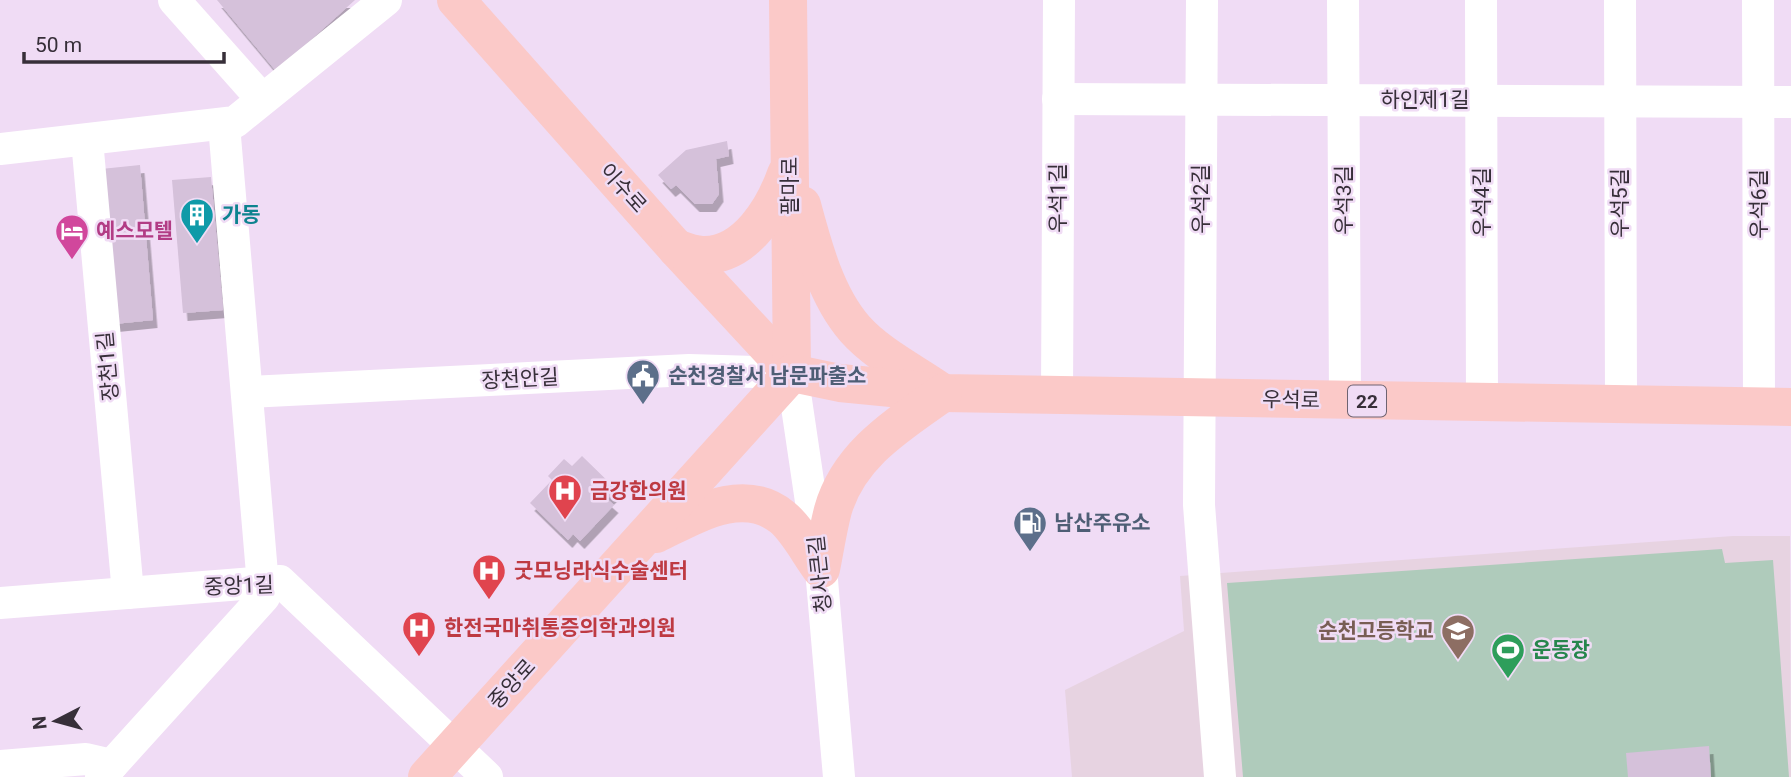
<svg xmlns="http://www.w3.org/2000/svg" width="1791" height="777" font-family="Roboto,'Noto Sans KR',sans-serif">
<defs>
<filter id="shadow"><feDropShadow dx="4.5" dy="8" stdDeviation="0" flood-color="#0004"/></filter>
</defs>
<rect width="100%" height="100%" fill="#f0dcf5"/>
<polygon fill="#e7d3e1" points="1733,536 1790,536 1791,777 1072,777 1065,690 1184,631 1180,576"/>
<polygon fill="#afcbbb" points="1722,549 1725,563 1773,560 1789,777 1243,777 1227,583"/>
<g fill="#d5c1da" filter="url(#shadow)">
<polygon points="217,0 355,0 276,71"/>
<polygon points="727,141 729,156 716,159 719,194 712,204 695,204 676,185 671,189 658,175 686,150"/>
<polygon points="140,165 153,320 114,324 101,169"/>
<polygon points="211,177 223,310 183,313 172,180"/>
<polygon points="582,456 617,490 607,499 614,505 580,541 573,534 568,540 530,503 552,480 548,476 564,459 572,466"/>
<polygon points="1709,746 1711,777 1628,777 1626,753"/>
</g>
<g fill="none" stroke-linecap="round" stroke-linejoin="round">
<g stroke="#fff" stroke-width="32">
<polyline points="174,0 262,99"/>
<polyline points="1202,0 1199,505 1220,777"/>
<polyline points="1343,0 1345,401"/>
<polyline points="1481,0 1482,403"/>
<polyline points="1620,0 1621,406"/>
<polyline points="1758,0 1759,408"/>
<polyline points="1058,99 1791,102"/>
<polyline points="87,140 128,593"/>
<polyline points="0,149 235,122 386,0"/>
<polyline points="248,392 689,370 792,373 821,569 839,777"/>
<polyline points="1057,395 1059,0"/>
<polyline points="0,603 280,581 487,777"/>
<polyline points="0,766 86,759 112,765"/>
<polyline points="101,777 264,597 224,125"/>
</g>
<g stroke="#fbc9c8" stroke-width="38">
<polyline points="456,0 676,248 792,373"/>
<polyline points="788,0 792,373"/>
<path d="M802 205C813 246 826 296 855 329 878 355 915 373 943 393"/>
<path d="M676 248C684 251 694 255 703 255 746 256 774 208 786 174"/>
<polyline points="792,373 840,383 943,393 1791,407"/>
<path d="M656 534C694 516 742 485 782 517 797 529 809 553 821 569 825 549 828 529 833 510 849 454 898 425 943 393"/>
<polyline points="427,777 792,373"/>
</g>
</g>
<defs>
<g id="building-pin" transform="scale(1.75)"><path d="M0 17L-7.5 6A9.5 9.5 0 1 1 7.5 6Z" fill="#0f9aa8" stroke="#f0dcf5"/><path d="M-4-6H4V6H1V3H-1V6H-4ZM-2.5-4.3h1.7v1.8h-1.7ZM.8-4.3h1.7v1.8H.8ZM-2.5-1h1.7V.8h-1.7ZM.8-1h1.7V.8H.8Z" fill="#fff"/></g>
<g id="hotel-pin" transform="scale(1.75)"><path d="M0 17L-7.5 6A9.5 9.5 0 1 1 7.5 6Z" fill="#d1479c" stroke="#f0dcf5"/><path d="M-6-4.5h1.5V1H6V5H4.5V3h-9V5H-6ZM-4 0a1.8 1.8 0 1 1 3.6 0ZM.5 0V-2.5h3Q6-2.5 6 0Z" fill="#fff"/></g>
<g id="civic-pin" transform="scale(1.75)"><path d="M0 17L-7.5 6A9.5 9.5 0 1 1 7.5 6Z" fill="#5c6f8a" stroke="#f0dcf5"/><path d="M-.6-6.5H3V-4.5H.6V-3L4-1V1h2V6H-6V1h2V-1L-.6-3ZM-1.2 2.5V6h2.4V2.5Z" fill="#fff"/></g>
<g id="hospital-pin" transform="scale(1.75)"><path d="M0 17L-7.5 6A9.5 9.5 0 1 1 7.5 6Z" fill="#e0444e" stroke="#f0dcf5"/><path d="M-5-5h3v3.5h4V-5h3V5h-3V1.5h-4V5h-3Z" fill="#fff"/></g>
<g id="fuel-pin" transform="scale(1.75)"><path d="M0 17L-7.5 6A9.5 9.5 0 1 1 7.5 6Z" fill="#5c6f8a" stroke="#f0dcf5"/><path d="M-5.5-6h7V0h2V4h1.3V-2.5L3-4.5l.8-.8L6-3V5H2.5V1h-1V6h-7ZM-4.2-4.7v3.2H.2V-4.7Z" fill="#fff"/></g>
<g id="school-pin" transform="scale(1.75)"><path d="M0 17L-7.5 6A9.5 9.5 0 1 1 7.5 6Z" fill="#8d6e63" stroke="#f0dcf5"/><path d="M0-5L7-2L0 1L-7-2ZM-4 1L0 2.5L4 1V4Q0 6-4 4Z" fill="#fff"/></g>
<g id="stadium-pin" transform="scale(1.75)"><path d="M0 17L-7.5 6A9.5 9.5 0 1 1 7.5 6Z" fill="#2e9e5b" stroke="#f0dcf5"/><path d="M0-5a6.5 5 0 1 0 0 10a6.5 5 0 1 0 0-10ZM-3.5-1.8h7v3.6h-7Z" fill="#fff"/></g>
</defs>
<g fill-rule="evenodd">
<use href="#building-pin" x="197" y="215"/>
<use href="#hotel-pin" x="72" y="231"/>
<use href="#civic-pin" x="643" y="376"/>
<use href="#hospital-pin" x="565" y="491"/>
<use href="#fuel-pin" x="1030" y="523"/>
<use href="#hospital-pin" x="489" y="571"/>
<use href="#hospital-pin" x="419" y="628"/>
<use href="#school-pin" x="1458" y="631"/>
<use href="#stadium-pin" x="1508" y="650"/>
</g>
<g text-anchor="middle" dominant-baseline="central" stroke-width="5" stroke-linejoin="round" paint-order="stroke">
<rect fill="#f0dcf5" stroke="#6e6371" stroke-width="2" x="1348" y="385.5" width="38" height="31" rx="5"/>
<g font-size="19" font-weight="bold" fill="#372f39">
<text x="1367" y="401">22</text>
</g>
<g font-size="21" fill="#372f39" stroke="#f0dcf5">
<text x="1425" y="100">하인제1길</text>
<text transform="translate(790 186) rotate(-90)">팔마로</text>
<text transform="translate(623 188) rotate(48)">이수로</text>
<text transform="translate(1058 198) rotate(-90)">우석1길</text>
<text transform="translate(1201 199) rotate(-90)">우석2길</text>
<text transform="translate(1344 200) rotate(-90)">우석3길</text>
<text transform="translate(1482 202) rotate(-90)">우석4길</text>
<text transform="translate(1620 203) rotate(-90)">우석5길</text>
<text transform="translate(1759 204) rotate(-90)">우석6길</text>
<text transform="translate(108 366) rotate(-95)">장천1길</text>
<text transform="translate(520 379) rotate(-3)">장천안길</text>
<text transform="translate(1291 400) rotate(1)">우석로</text>
<text transform="translate(820 574) rotate(-96)">청사큰길</text>
<text transform="translate(239 586) rotate(-2)">중앙1길</text>
<text transform="translate(512 684) rotate(-48)">중앙로</text>
</g>
<g font-size="21" font-weight="bold" fill="#0d838f" stroke="#f0dcf5" text-anchor="start">
<text x="222" y="215">가동</text>
</g>
<g font-size="21" font-weight="bold" fill="#b23c85" stroke="#f0dcf5" text-anchor="start">
<text x="96" y="231">예스모텔</text>
</g>
<g font-size="21" font-weight="bold" fill="#4e5e75" stroke="#f0dcf5" text-anchor="start">
<text x="668" y="376">순천경찰서 남문파출소</text>
<text x="1054" y="523">남산주유소</text>
</g>
<g font-size="21" font-weight="bold" fill="#be3a42" stroke="#f0dcf5" text-anchor="start">
<text x="590" y="491">금강한의원</text>
<text x="514" y="571">굿모닝라식수술센터</text>
<text x="444" y="628">한전국마취통증의학과의원</text>
</g>
<g font-size="21" font-weight="bold" fill="#785e54" stroke="#f0dcf5" text-anchor="end">
<text x="1434" y="631">순천고등학교</text>
</g>
<g font-size="21" font-weight="bold" fill="#27864d" stroke="#f0dcf5" text-anchor="start">
<text x="1532" y="650">운동장</text>
</g>
</g>
<g transform="translate(56 721) rotate(264)" stroke="#f0dcf5" stroke-width="5" paint-order="stroke">
<path d="M0-5L12 26L0 18L-12 26Z" fill="#372f39"/>
<text y="-10" font-size="19" font-weight="bold" text-anchor="middle" fill="#372f39">N</text>
</g>
<path d="M24 52v10h200v-10" fill="none" stroke="#372f39" stroke-width="3.5"/>
<text x="35" y="52" font-size="21" fill="#372f39" stroke="#f0dcf5" stroke-width="5" paint-order="stroke">50 m</text>
</svg>
